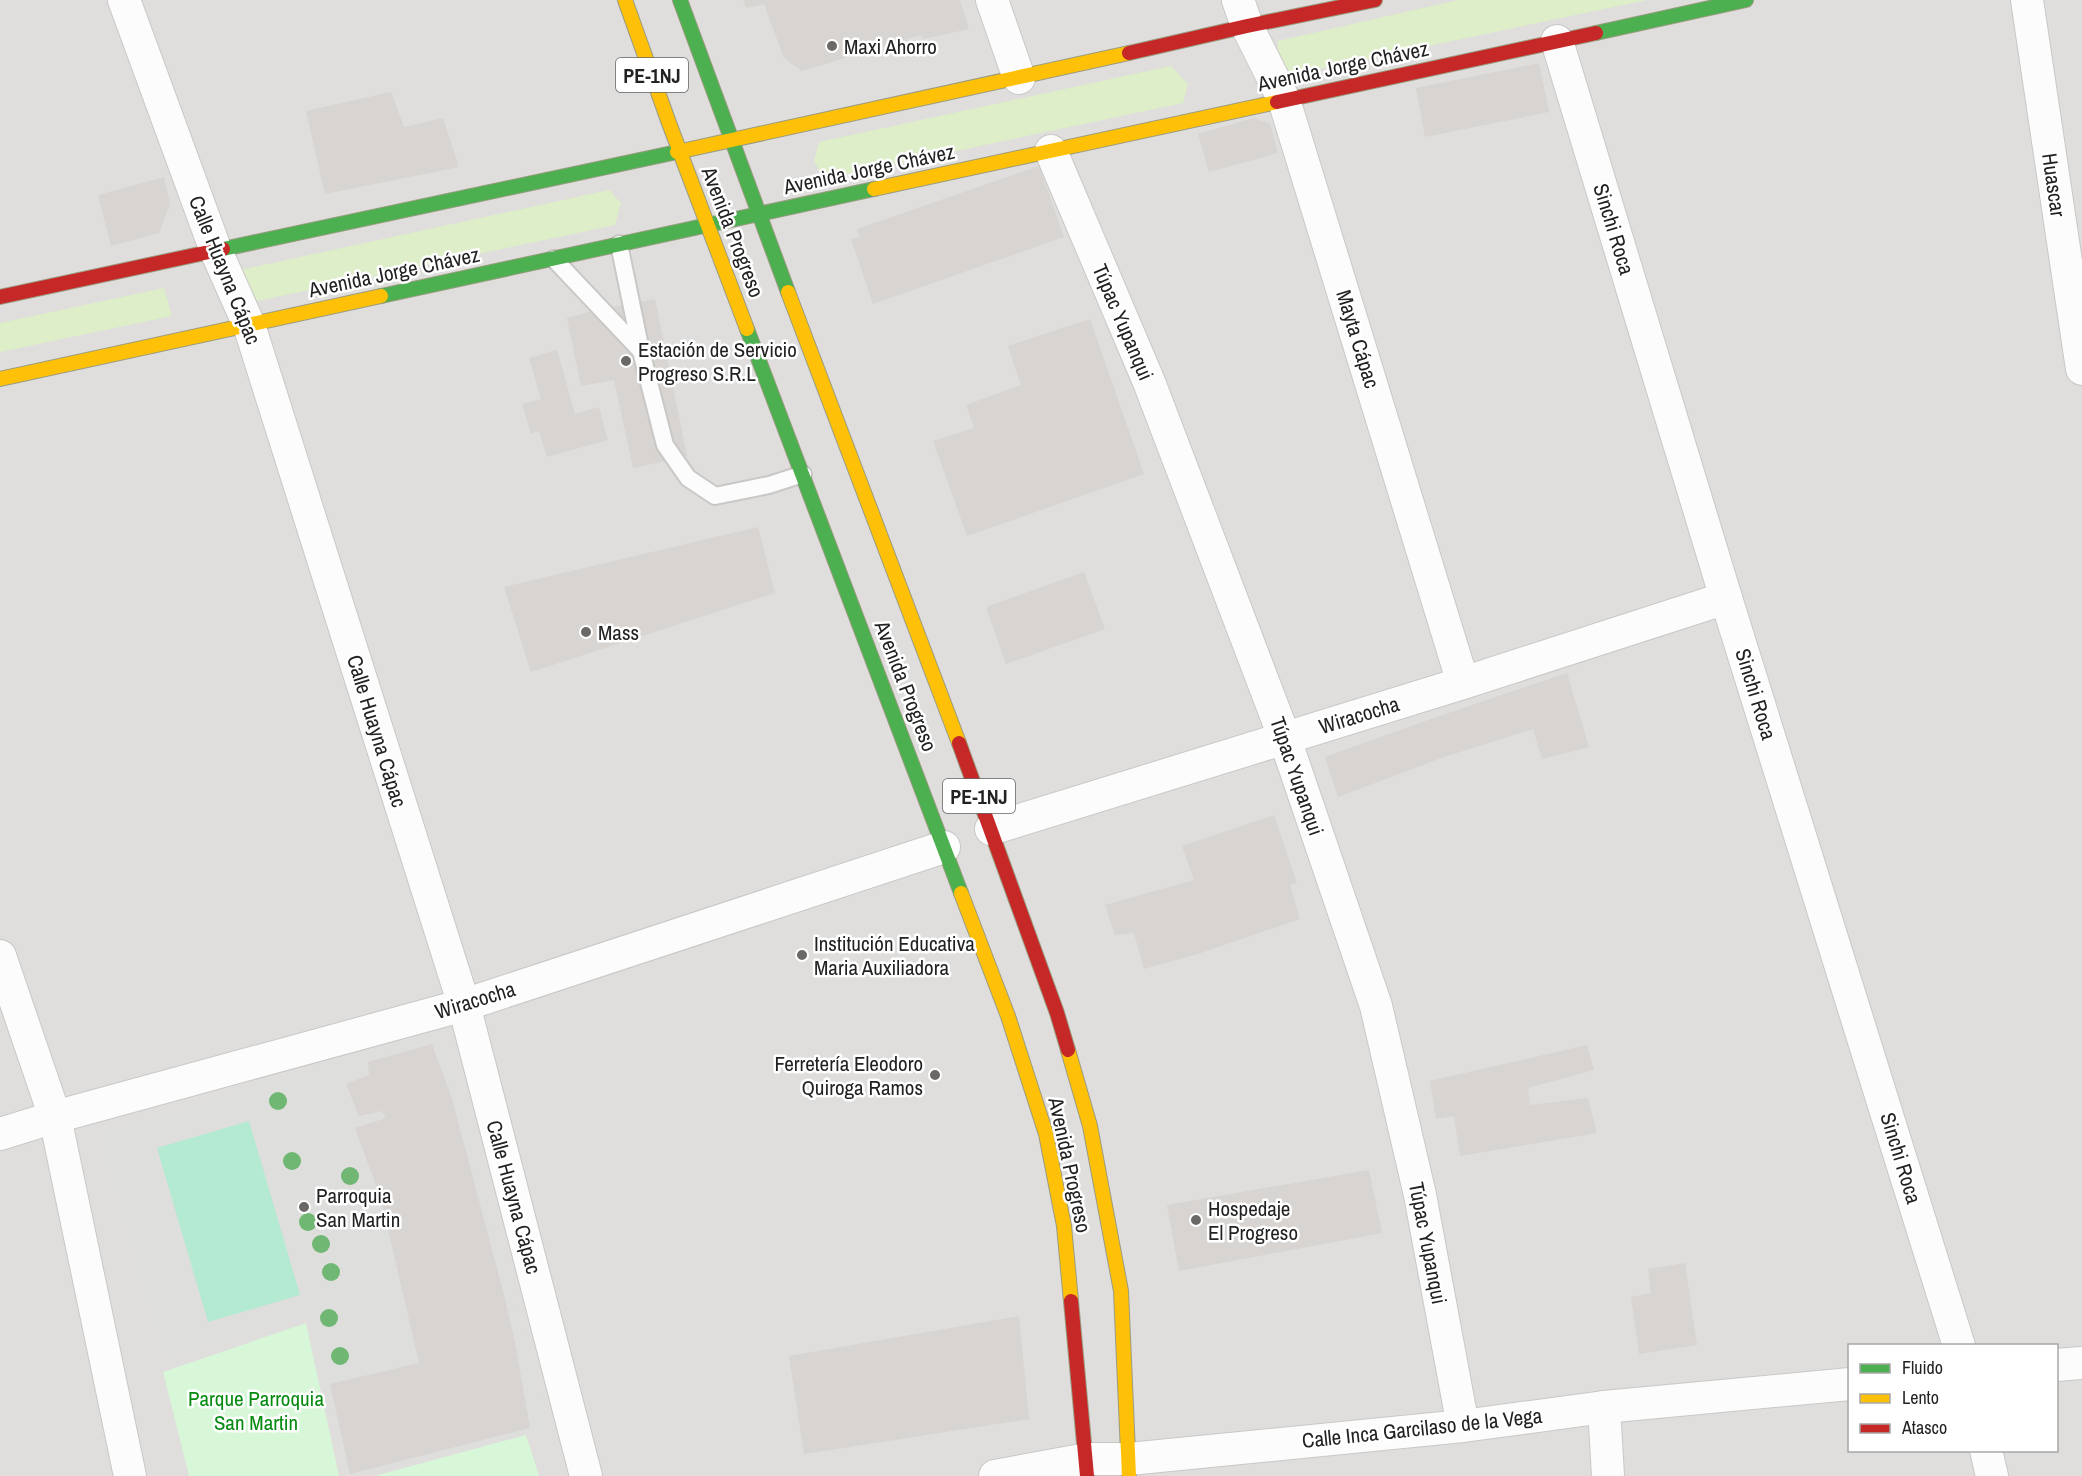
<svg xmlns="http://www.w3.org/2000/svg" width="2082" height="1476" font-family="'Archivo Narrow',sans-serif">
<rect width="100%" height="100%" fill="#f0eeea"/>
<path fill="#dfdedc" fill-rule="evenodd" d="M0 0H2082V1476H0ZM1850 1346H2056V1450H1850Z"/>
<polygon fill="#dededc" points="439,1030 549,1427 359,1476 348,1476 309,1316 168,1357 141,1280 100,1134"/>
<g fill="#ddeec8">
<polygon points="1458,0 1647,0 1295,74 1277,66 1278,41"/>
<polygon points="1171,66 1188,84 1183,103 824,179 814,161 819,142"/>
<polygon points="609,190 621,203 615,225 248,303 240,270"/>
<polygon points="164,288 172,316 0,352 0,323"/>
</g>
<g fill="#d8f6d8">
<polygon points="306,1323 339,1476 189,1476 163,1372"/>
<polygon points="526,1435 539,1476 375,1476"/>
</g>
<polygon fill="#b4e9d2" points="249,1121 300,1295 208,1322 157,1148"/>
<g fill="#d7d4d1">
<polygon points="743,0 960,0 969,29 923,39 921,35 802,71 784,58 764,4 746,8"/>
<polygon points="1539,63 1549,112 1425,137 1416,88"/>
<polygon points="391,92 404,127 443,118 459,167 325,194 306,111"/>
<polygon points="1254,118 1270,124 1278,153 1209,172 1198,134"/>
<polygon points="1039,166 1064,237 873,304 851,239 860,237 857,229"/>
<polygon points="164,177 170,204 159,233 111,246 98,195"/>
<polygon points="655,299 687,456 633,468 614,380 581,386 567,318 601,309"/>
<polygon points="1090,319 1144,474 967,536 933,441 974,428 966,405 1021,385 1008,346"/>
<polygon points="557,350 575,414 599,407 608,440 547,457 539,431 531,434 522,404 541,399 529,358"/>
<polygon points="758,527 775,593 531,672 504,587"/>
<polygon points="1084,572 1105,629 1006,664 986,607"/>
<polygon points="1567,673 1589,747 1542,759 1533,729 1444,757 1338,797 1325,757 1428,720"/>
<polygon points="1274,815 1297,883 1290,885 1300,919 1198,954 1144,969 1134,933 1115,935 1105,905 1194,880 1182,846"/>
<polygon points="432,1044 452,1099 503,1291 515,1342 530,1428 350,1474 330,1384 419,1363 381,1199 355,1128 386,1118 382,1111 359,1116 346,1084 369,1075 368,1062"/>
<polygon points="1587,1045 1594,1070 1528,1088 1530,1105 1588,1098 1597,1133 1460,1156 1454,1116 1436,1119 1430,1081"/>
<polygon points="1369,1170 1382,1233 1179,1271 1167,1205"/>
<polygon points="1685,1263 1697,1345 1639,1354 1631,1297 1651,1293 1648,1269"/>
<polygon points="1019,1316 1029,1419 804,1454 789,1356"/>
</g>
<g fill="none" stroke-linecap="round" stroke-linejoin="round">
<g stroke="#c9c8c6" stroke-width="20">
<g id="lane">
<polyline points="619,244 641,351 665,445 688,478 715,496 769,485 803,474"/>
<polyline points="554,259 641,351"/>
</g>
</g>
<g stroke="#c9c8c6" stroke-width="34">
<g id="street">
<polyline points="124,0 216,251 249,325 464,1005 586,1476"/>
<polyline points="992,0 1019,78"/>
<polyline points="1238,0 1247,26 1284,100 1463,683"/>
<polyline points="2027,0 2082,369"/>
<polyline points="1557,41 1726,598 1959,1346"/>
<polyline points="1051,151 1149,382 1285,739 1376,1006 1420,1195 1463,1426"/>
<polyline points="991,829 1463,683 1726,598"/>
<polyline points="0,956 55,1117 130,1476"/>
<polyline points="0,1134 55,1117 464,1005 944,847"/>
<polyline points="2056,1365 2082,1363"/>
<polyline points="1604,1407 1608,1476"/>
<polyline points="1986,1450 1992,1476"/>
<polyline points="995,1476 1087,1459 1129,1459 1463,1426 1604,1407 1850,1384"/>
</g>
</g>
<g stroke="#9a9c80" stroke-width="16">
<g id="fast">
<polyline points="680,0 788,292"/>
<polyline points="1596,33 1746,0"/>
<polyline points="223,249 677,152"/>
<polyline points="381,296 874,189"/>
<polyline points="747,329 961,893"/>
</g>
</g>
<g stroke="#9a9c80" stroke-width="16">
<g id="slow">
<polyline points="625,0 669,123 747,329"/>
<polyline points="677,152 1129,53"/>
<polyline points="874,189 1277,102"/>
<polyline points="788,292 959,743"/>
<polyline points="0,379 381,296"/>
<polyline points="961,893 1008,1016 1046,1134 1064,1226 1071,1301"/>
<polyline points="1068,1050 1090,1126 1121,1291 1129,1476"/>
</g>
</g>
<g stroke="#9a9c80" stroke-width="16">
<g id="jam">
<polyline points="1129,53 1247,26 1375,0"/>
<polyline points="1277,102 1596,33"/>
<polyline points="0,297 223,249"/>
<polyline points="959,743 1057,1013 1068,1050"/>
<polyline points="1071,1301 1087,1476"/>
</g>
</g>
<use href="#lane" stroke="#fdfcfc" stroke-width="16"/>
<use href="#street" stroke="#fdfcfc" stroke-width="32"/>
<use href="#fast" stroke="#4caf50" stroke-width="14"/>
<use href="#slow" stroke="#ffc107" stroke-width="14"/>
<use href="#jam" stroke="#c62828" stroke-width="14"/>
</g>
<g fill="#6fb772">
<circle cx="278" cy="1101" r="9"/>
<circle cx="292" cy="1161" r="9"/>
<circle cx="350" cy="1176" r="9"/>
<circle cx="308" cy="1222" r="9"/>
<circle cx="321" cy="1244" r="9"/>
<circle cx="331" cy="1272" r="9"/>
<circle cx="329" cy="1318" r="9"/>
<circle cx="340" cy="1356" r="9"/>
</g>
<g fill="#6a6968" stroke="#fff" stroke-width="2">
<circle cx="832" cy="46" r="6"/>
<circle cx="626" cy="361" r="6"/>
<circle cx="586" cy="632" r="6"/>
<circle cx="802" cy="955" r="6"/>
<circle cx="935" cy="1075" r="6"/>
<circle cx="304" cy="1207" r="6"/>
<circle cx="1196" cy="1220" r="6"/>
</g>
<g text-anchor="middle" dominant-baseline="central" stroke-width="5" stroke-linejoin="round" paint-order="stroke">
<g fill="#fff" stroke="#646464" stroke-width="1.5">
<rect x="616" y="58" width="72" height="34" rx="4.5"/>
<rect x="943" y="779" width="72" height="34" rx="4.5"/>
</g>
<g font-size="20" font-weight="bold" fill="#222">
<text x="652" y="75">PE-1NJ</text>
<text x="979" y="796">PE-1NJ</text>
</g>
<g font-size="21" fill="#222" stroke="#fff" text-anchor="start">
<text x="844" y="46">Maxi Ahorro</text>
<text x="638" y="349">Estación de Servicio<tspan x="638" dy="24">Progreso S.R.L</tspan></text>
<text x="598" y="632">Mass</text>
<text x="814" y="943">Institución Educativa<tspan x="814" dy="24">Maria Auxiliadora</tspan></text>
<text x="923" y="1063" text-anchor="end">Ferretería Eleodoro<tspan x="923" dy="24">Quiroga Ramos</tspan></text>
<text x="316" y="1195">Parroquia<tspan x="316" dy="24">San Martin</tspan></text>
<text x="1208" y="1208">Hospedaje<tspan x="1208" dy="24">El Progreso</tspan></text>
</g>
<g font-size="21" fill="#222" stroke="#fff">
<text transform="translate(1343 66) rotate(-12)">Avenida Jorge Chávez</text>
<text transform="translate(869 169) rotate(-12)">Avenida Jorge Chávez</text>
<text transform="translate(2054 185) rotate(82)">Huascar</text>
<text transform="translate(1614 229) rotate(73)">Sinchi Roca</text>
<text transform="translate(733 232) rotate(69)">Avenida Progreso</text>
<text transform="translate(225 270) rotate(68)">Calle Huayna Cápac</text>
<text transform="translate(394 272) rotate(-12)">Avenida Jorge Chávez</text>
<text transform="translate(1123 322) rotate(67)">Túpac Yupanqui</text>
<text transform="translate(1358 339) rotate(73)">Mayta Cápac</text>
<text transform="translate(906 686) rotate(69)">Avenida Progreso</text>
<text transform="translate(1756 694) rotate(73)">Sinchi Roca</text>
<text transform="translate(1359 715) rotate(-17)">Wiracocha</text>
<text transform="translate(377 731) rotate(73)">Calle Huayna Cápac</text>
<text transform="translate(1297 776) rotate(71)">Túpac Yupanqui</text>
<text transform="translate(475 1000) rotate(-17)">Wiracocha</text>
<text transform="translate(1901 1158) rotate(73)">Sinchi Roca</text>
<text transform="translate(1070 1165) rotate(78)">Avenida Progreso</text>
<text transform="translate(514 1197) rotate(75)">Calle Huayna Cápac</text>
<text transform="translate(1428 1243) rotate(79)">Túpac Yupanqui</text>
<text transform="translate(1422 1428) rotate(-6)">Calle Inca Garcilaso de la Vega</text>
</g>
<g font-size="21" fill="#068a10" stroke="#fff">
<text x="256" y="1398">Parque Parroquia<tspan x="256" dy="24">San Martin</tspan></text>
</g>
</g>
<rect x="1848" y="1344" width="210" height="108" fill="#ffffff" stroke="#a7a7a7" stroke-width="1.5"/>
<rect x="1860" y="1364" width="30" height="9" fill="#4caf50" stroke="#a7a7a7" stroke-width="1.5"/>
<text x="1902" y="1374" font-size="18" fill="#222222">Fluido</text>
<rect x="1860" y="1394" width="30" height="9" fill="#ffc107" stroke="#a7a7a7" stroke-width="1.5"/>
<text x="1902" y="1404" font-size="18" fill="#222222">Lento</text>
<rect x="1860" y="1424" width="30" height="9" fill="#c62828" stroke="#a7a7a7" stroke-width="1.5"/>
<text x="1902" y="1434" font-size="18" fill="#222222">Atasco</text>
</svg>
